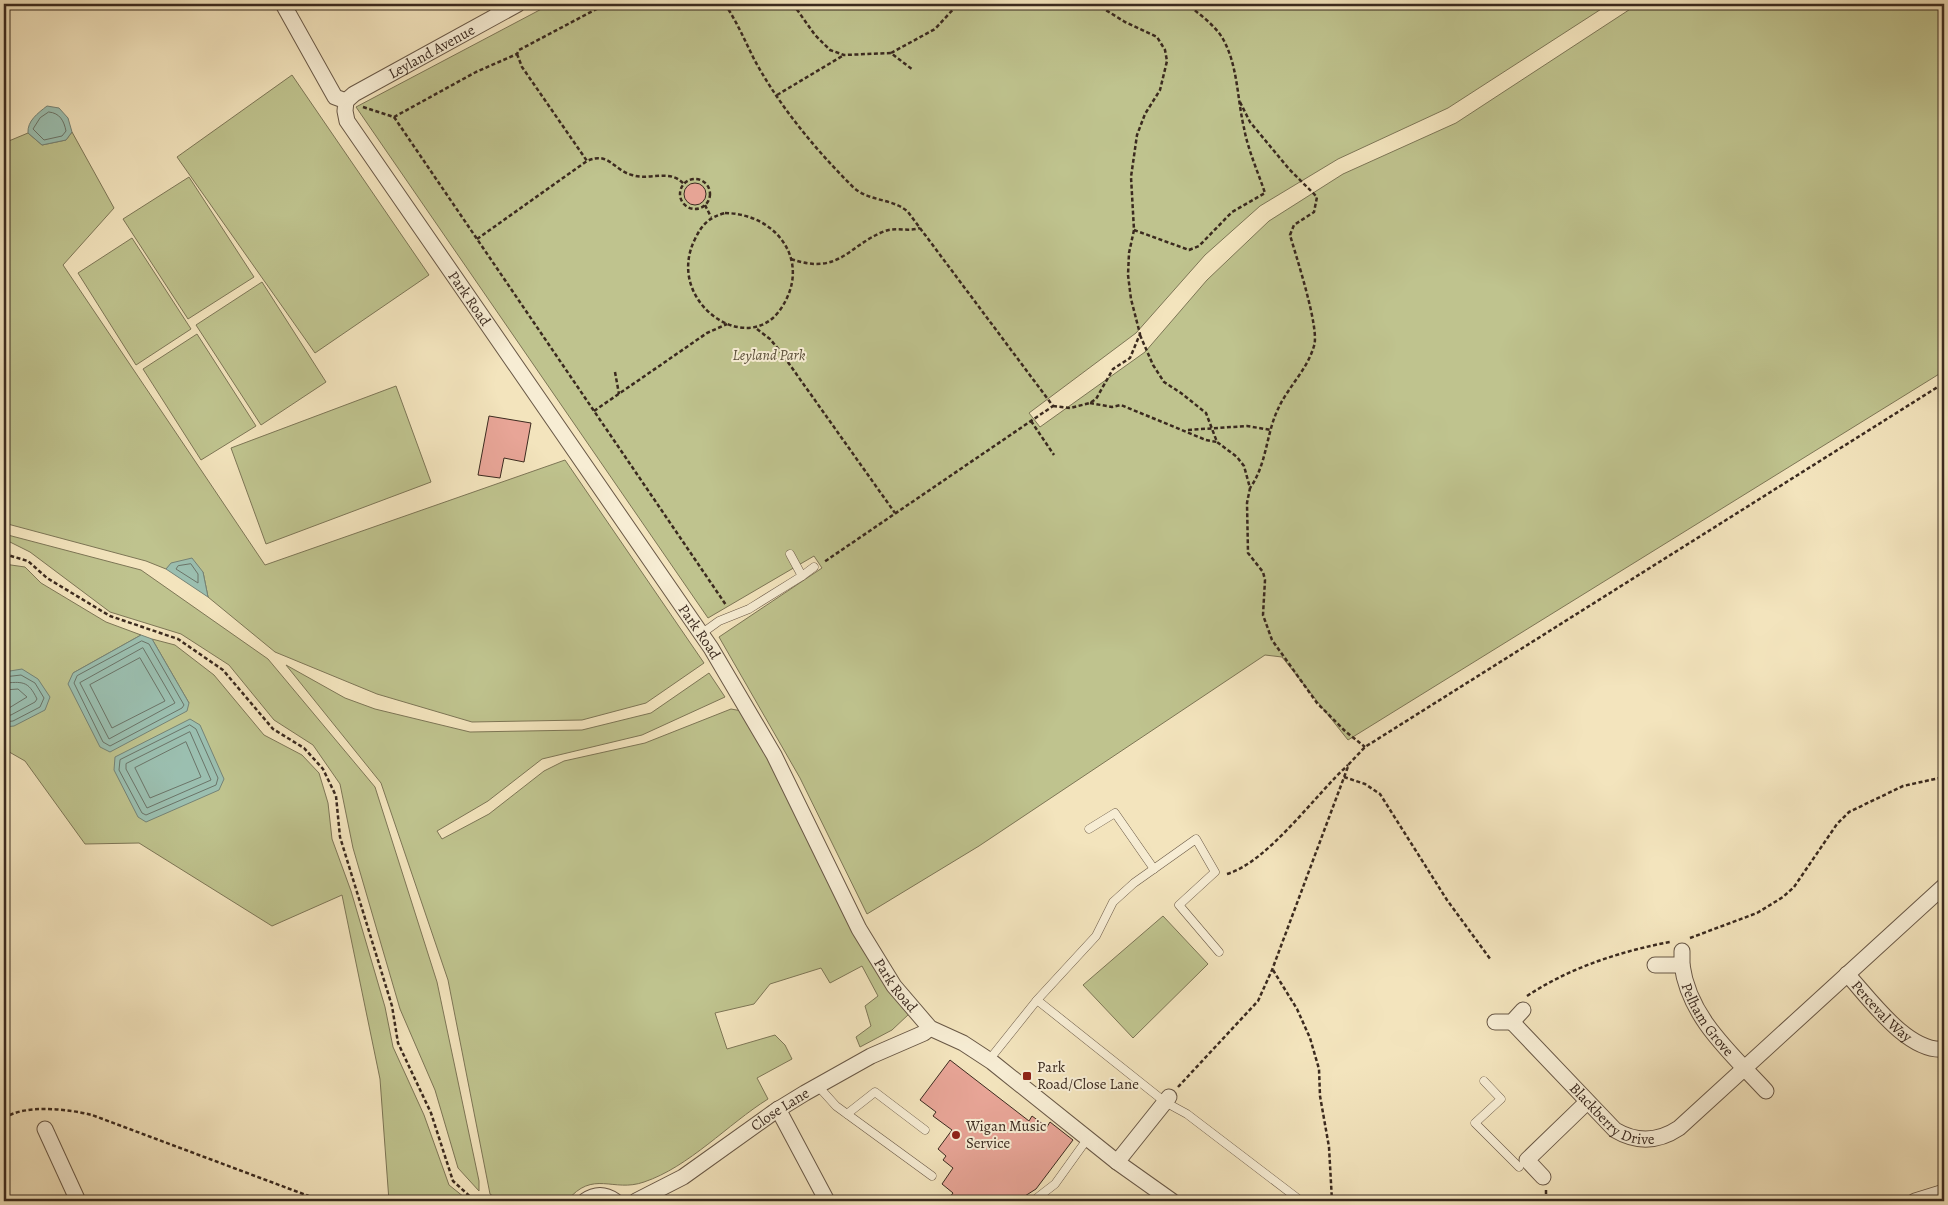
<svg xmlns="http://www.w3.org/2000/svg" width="1948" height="1205" font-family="Alegreya,serif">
<rect width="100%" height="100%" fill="#f3e4bd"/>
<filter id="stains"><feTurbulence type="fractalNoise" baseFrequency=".004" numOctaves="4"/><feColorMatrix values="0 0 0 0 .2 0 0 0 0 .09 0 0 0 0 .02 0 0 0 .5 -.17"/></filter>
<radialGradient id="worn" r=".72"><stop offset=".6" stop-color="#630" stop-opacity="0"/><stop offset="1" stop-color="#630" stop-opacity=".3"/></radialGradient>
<g fill="#bfc38e" stroke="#7d7656">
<polygon points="551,4 1609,4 1448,108 1338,159 1260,206 1205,255 1136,333 1029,413 1040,427 1145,352 1207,280 1269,221 1343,174 1456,123 1638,4 1944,4 1944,371 1348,740 1282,657 1265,655 979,846 867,914 800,778 719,637 822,568 814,556 708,618 356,107"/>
<polygon points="292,75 429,275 315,353 177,157"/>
<polygon points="72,132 114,208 63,265 265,565 565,460 704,663 646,703 582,720 472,722 377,694 275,652 208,597 203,572 172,563 166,569 146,561 4,523 4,143 28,133 42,145 66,140"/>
<polygon points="189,177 254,277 188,319 123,219"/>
<polygon points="132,238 191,329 136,365 78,273"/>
<polygon points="262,282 326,382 261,425 196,325"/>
<polygon points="197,334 256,426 201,460 143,369"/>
<polygon points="396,386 431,482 266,544 231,448"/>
<polygon points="4,534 141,570 268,659 375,787 437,982 479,1181 479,1191 458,1168 435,1090 400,1009 353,848 340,784 313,745 274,720 229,665 181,634 110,612 30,552 4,539"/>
<polygon points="4,564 25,567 41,583 106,622 141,635 73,673 189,703 152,639 175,645 214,675 264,735 302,755 319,773 328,803 332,839 351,891 385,1007 393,1047 424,1115 449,1185 469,1201 389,1201 380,1079 342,895 272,926 139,843 85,844 25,761 4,749"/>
<path d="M286 665 345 698 375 709 470 732 582 730 651 713 709 673 725 697 642 735 542 759 488 801 437 831 442 839 489 814 544 771 564 761 645 743 731 709 742 711C770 761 795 812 821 863 847 918 870 968 909 1014L892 1030 860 1047 856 1037 871 1026 865 1006 878 996 862 966 830 983 821 968 770 984 754 1004 715 1013 727 1049 775 1035 785 1045 792 1059 757 1078 768 1099C728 1124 689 1167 644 1182 613 1193 593 1169 567 1201H500L490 1194 448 980 381 783Z"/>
<polygon points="1163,916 1208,964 1133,1038 1083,985"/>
</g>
<g fill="#9bbfb0" stroke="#758376">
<path d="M47 106 59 108 68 118 72 132 66 140 42 145 28 133C27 121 38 113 47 106Z"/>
<polygon points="192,558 203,572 208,597 166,569 171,563"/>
<polygon points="141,635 152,639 189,703 187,711 110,752 100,747 68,684 73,673"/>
<polygon points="22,669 38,679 50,697 45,710 14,726 4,727 4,672"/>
<polygon points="190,719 200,725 224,779 219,790 146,822 138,817 114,770 115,757"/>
</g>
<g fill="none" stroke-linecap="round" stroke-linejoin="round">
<g stroke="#6b7468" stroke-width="1">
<path d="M49 112C60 113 64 121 66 131L62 136 44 140 33 129 40 118Z"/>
<polygon points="191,564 198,574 198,583 176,569 178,566"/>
<polygon points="142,641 149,644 184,705 182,708 110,746 103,742 74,683 77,676"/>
<polygon points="143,648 175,703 109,739 80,683"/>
<polygon points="140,658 165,701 112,728 90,685"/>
<polyline points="4,677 21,675 35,683 44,698 40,707 13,721 4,722"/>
<path d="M4 683C22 682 28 680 37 699L35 702 11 715 4 716"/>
<polyline points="4,690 18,689 27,697 9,708 4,708"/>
<polygon points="190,725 196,729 218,778 216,785 146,815 142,813 119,770 120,760"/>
<polygon points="190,732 211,780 147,808 126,769 126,764"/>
<polygon points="186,742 201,777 150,798 135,768"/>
</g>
</g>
<g fill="#e8a597" stroke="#3b2a1f">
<circle cx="695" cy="194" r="11"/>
<polygon points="489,416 531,423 524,462 504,458 500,478 478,475"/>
<polygon points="950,1060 1029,1121 1032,1116 1047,1127 1050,1122 1073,1140 1036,1189 1017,1201 947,1201 953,1193 942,1184 953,1168 943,1160 946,1156 938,1149 952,1130 933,1116 936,1112 920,1100"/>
</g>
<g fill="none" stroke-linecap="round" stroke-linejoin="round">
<g stroke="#695846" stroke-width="9">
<g id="service">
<polyline points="492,4 497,15"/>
<polyline points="790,554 802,576 814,567"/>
<polyline points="701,634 719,621 749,609 802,576"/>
<polyline points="1089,829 1115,813 1154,869"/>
<polyline points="1037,1000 1165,1102 1187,1114 1301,1201"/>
<polyline points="989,1060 1037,1000 1096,936 1113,902 1134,883 1196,839 1215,872 1179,905 1219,952"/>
<polyline points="1484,1081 1501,1099 1475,1123 1519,1167"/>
<polyline points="818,1086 836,1106 932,1176"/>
<polyline points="847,1114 875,1092 925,1130"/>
<polyline points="1033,1201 1055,1184 1088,1138"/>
</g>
</g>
<g stroke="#695846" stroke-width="17">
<g id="minor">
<path id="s1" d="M283 4 335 97 346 101 345 111 347 121 711 648 774 755 859 929 894 986 930 1028 963 1043 992 1062 1117 1162 1172 1201"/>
<path id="s2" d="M346 101 354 94 518 4"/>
<polyline points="1655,965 1682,965 1682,951"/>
<path id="s3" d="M1682 965C1689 1018 1732 1054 1766 1091"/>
<path id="s4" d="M1847 974C1870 999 1908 1053 1944 1049"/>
<polyline points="1495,1022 1512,1022 1523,1010"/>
<path id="s5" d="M1512 1022 1615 1130C1637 1143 1658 1142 1679 1128L1944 886"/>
<polyline points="778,1109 827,1201"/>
<polyline points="45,1129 78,1201"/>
<polyline points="1117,1162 1169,1097"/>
<polyline points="1543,1177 1527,1160 1587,1102"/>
<path d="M585 1201C595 1194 605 1194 615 1201"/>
<path id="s6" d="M636 1201 683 1177 774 1112 805 1093 871 1056 924 1033 930 1028"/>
<polyline points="1915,1201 1944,1192"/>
</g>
</g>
<g stroke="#3b2a1f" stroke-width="2.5" stroke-dasharray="4 2.5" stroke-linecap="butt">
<path d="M725 4C737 22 745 41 755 61 781 108 815 149 853 187 869 202 893 198 908 212L1053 406 824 562"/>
<polyline points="793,4 815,35 830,50 844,55 891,53 913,70"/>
<polyline points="891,53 935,29 958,4"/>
<polyline points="517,54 522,67 587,161"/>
<polyline points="777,95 844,55"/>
<path d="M1240 102 1250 122 1289 169 1317 197 1314 212 1294 225 1290 235C1296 256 1320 329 1314 346 1307 370 1288 387 1278 409 1266 434 1267 464 1250 488"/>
<polyline points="363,107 394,117 476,72 517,54 519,50 606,4"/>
<polyline points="394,117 726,605"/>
<circle cx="695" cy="194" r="15"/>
<polyline points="705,205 711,217"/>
<path d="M725 213C778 214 813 263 780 310 746 358 664 301 695 239 702 224 710 217 725 213Z"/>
<path d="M1134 230 1189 250 1199 246 1232 212 1265 193C1258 172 1248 150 1244 128 1237 98 1238 66 1223 39 1215 25 1199 14 1187 4"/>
<path d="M477 239 587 161C609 151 613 170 632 175 651 181 669 168 684 184"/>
<path d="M791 259C840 276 848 245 885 231 896 227 908 232 920 228"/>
<polyline points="757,329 770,339 780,351 895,513"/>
<polyline points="1140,335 1153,365 1164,382 1181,393 1206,413 1217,442 1237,457 1244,466 1250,488 1247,503 1248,553 1263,572 1265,580 1263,615 1272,640 1317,703 1345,731 1365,747"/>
<polyline points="615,372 619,394"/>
<polyline points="1090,403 1112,407 1121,405 1206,440 1217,442"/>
<polyline points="1053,406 1070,408 1090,403 1096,399 1113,369 1130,358 1140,334 1131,299 1128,275 1129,253 1134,230 1131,177 1137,135 1145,114 1160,90 1167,61 1165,50 1157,37 1125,22 1096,4"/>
<polyline points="594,411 707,333 727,324"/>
<polyline points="1031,421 1054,455"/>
<polyline points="1188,430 1247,426 1271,430"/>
<polyline points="4,554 28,561 47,578 110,616 178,639 223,670 273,729 304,748 323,769 336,796 340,837 392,1006 398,1043 431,1113 453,1181 475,1201"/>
<polyline points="1344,777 1365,784 1380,794 1447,900 1491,960"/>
<path d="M1227 874C1268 862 1315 795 1348 765"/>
<polyline points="1690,938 1757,913 1783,897 1794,887 1837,824 1849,812 1903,786 1944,777"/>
<polyline points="1273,970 1297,1009 1310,1038 1319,1069 1320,1096 1329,1147 1332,1201"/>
<path d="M1527 996C1569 968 1621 951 1670 942"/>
<polyline points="1178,1087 1258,1001 1272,970 1349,764 1365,747 1944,383"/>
<path d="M4 1118C26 1104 68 1109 92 1115L322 1201"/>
<polyline points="1546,1190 1546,1201"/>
</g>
<use href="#service" stroke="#f7edd4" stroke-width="8"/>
<use href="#minor" stroke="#f7edd4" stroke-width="15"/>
</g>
<g fill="#8f2418" stroke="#f7edd4" stroke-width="2">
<rect x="1022" y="1071" width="10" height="10" rx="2.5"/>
<circle cx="956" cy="1135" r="5"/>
</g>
<g text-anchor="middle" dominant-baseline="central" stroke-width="4" stroke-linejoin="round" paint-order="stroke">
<g font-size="15" fill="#3b2a1f" stroke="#f7edd4">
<text stroke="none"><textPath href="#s2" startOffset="99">Leyland Avenue</textPath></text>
<text stroke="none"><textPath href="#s1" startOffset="354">Park Road</textPath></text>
<text stroke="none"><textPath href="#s1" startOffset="759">Park Road</textPath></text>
<text stroke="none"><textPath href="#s1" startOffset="1164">Park Road</textPath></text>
<text stroke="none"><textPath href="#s4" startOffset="51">Perceval Way</textPath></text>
<text stroke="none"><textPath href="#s3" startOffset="61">Pelham Grove</textPath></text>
<text stroke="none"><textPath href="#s5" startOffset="139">Blackberry Drive</textPath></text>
<text stroke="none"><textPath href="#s6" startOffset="171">Close Lane</textPath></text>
</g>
<g font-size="15" font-style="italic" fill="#5c503b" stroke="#f7edd4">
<text x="769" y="355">Leyland Park</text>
</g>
<g font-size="15" fill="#3b2a1f" stroke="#f7edd4" text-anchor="start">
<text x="1037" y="1067">Park<tspan x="1037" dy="17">Road/Close Lane</tspan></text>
<text x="966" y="1126">Wigan Music<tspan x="966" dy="17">Service</tspan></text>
</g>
</g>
<rect width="1948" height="1205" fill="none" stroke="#f3e4bd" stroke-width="20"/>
<rect x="5" y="5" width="1938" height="1195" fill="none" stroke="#3b2a1f" stroke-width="2.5"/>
<rect x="10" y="10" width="1928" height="1185" fill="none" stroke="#3b2a1f"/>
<rect width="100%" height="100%" filter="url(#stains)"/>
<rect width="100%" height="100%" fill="url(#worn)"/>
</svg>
